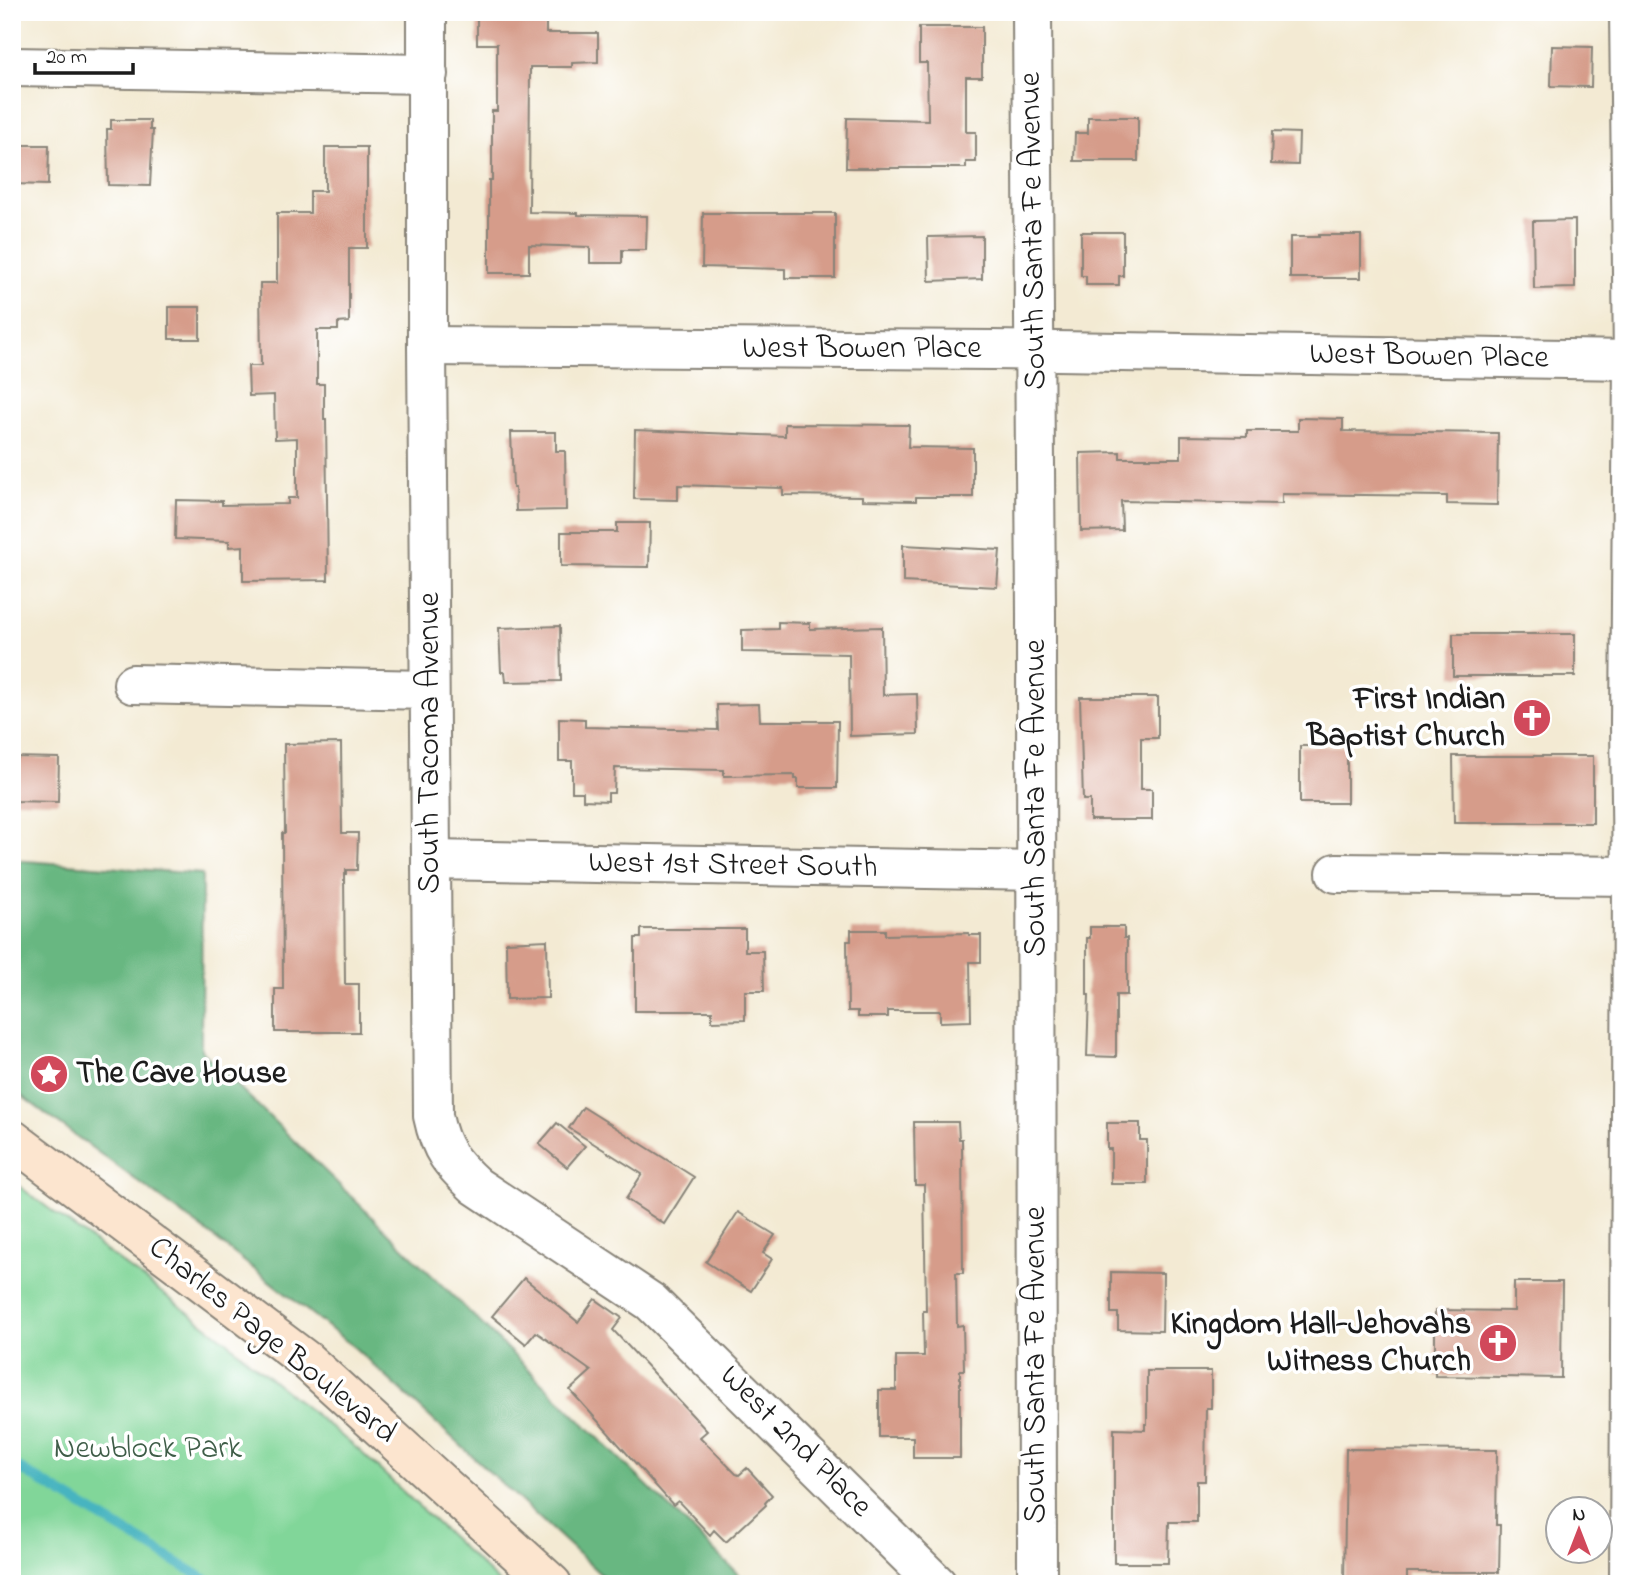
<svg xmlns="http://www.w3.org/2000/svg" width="1646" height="1596" font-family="'Indie Flower',sans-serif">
<rect width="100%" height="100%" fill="#fff"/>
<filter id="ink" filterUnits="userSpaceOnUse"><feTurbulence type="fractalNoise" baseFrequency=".0143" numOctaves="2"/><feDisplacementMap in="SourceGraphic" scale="14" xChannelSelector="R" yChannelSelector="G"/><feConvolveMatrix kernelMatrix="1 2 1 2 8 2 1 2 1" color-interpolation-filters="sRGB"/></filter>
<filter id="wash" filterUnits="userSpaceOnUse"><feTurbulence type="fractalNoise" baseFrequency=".00686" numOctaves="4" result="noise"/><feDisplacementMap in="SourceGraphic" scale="28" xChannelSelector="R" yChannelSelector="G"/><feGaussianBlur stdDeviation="1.57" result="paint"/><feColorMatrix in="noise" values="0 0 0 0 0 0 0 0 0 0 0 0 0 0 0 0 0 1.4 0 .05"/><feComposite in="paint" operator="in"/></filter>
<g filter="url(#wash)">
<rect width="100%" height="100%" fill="#f3ead3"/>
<polygon fill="#81d699" stroke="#4e795a" stroke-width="2" points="12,1181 228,1342 248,1360 360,1451 501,1584 12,1584"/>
<polygon fill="#68b781" stroke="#426a4e" stroke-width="2" points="12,860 202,874 201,1050 748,1584 611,1584 355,1348 208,1233 12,1089"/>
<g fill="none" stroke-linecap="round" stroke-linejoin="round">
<polyline stroke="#46b4c0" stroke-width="10" points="12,1464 213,1584"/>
</g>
<g id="blocks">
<g fill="#d69c8a">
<polygon points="477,14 546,14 546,33 598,33 598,62 572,63 572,67 530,67 529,212 578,213 578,215 647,216 646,250 622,250 622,263 590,263 590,247 529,245 529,273 489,273 489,180 492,180 492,111 497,111 497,44 477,44"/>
<polygon points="919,27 982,27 982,77 966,77 966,132 976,132 976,162 966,162 966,168 846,168 847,118 928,120 927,63 919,63"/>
<polygon points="1552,46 1592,47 1591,87 1551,86"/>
<polygon points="1088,117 1138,117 1138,161 1074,161 1075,133 1088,133"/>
<polygon points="111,120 150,120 150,130 153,130 150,186 108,185 107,129 111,129"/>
<polygon points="1272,132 1299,133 1298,165 1271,164"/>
<polygon points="12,145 49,145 48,185 12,184"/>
<polygon points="325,147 367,147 367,248 349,248 349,322 338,323 338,330 317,330 317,384 324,384 324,419 326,419 328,580 243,581 243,546 229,547 229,541 175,539 176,500 222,501 222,505 288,504 288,498 297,498 297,438 275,439 274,395 249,396 248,366 261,366 260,283 277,283 277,213 310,213 310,191 325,191"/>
<polygon points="703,213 835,213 835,278 785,278 785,269 702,267"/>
<polygon points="1575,220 1575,288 1534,289 1533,221"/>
<polygon points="1081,232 1123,232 1123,276 1119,276 1119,285 1086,285 1086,276 1081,276"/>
<polygon points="1319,235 1361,235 1361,278 1290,278 1290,237 1319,237"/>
<polygon points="982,236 982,279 929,281 928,237"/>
<rect x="169" y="307" width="31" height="32"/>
<polygon points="1298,418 1343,419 1343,431 1498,433 1497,505 1447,504 1447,496 1282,494 1282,504 1121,501 1122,530 1081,531 1080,453 1120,452 1120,458 1181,458 1181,436 1247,437 1247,431 1298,431"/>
<polygon points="785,424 909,425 908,447 973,448 973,497 916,497 916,501 862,500 862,496 783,495 783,488 678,485 678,500 634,499 635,430 785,436"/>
<polygon points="511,432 556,432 556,451 565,451 566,510 516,511 515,488 513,488"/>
<polygon points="617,523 650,523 649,567 561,566 561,532 617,532"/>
<polygon points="903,545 1000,550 997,587 903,582"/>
<polygon points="778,622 810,623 810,629 882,627 883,695 917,694 918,734 850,736 849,654 742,652 742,630 778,629"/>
<polygon points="560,626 561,681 506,682 505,672 501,672 499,628"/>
<rect x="1453" y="634" width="122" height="42"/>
<polygon points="1080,697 1158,697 1158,738 1141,738 1141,789 1152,789 1152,820 1090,820 1090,800 1083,800"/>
<polygon points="759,704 760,721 838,721 837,788 798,788 798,779 795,779 795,775 724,776 724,770 615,768 614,793 608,793 608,801 583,800 583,792 572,792 572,761 559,761 559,718 585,719 585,727 718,730 717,705"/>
<polygon points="341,743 342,833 358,833 357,870 346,870 346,874 344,874 345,984 359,984 359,1032 275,1032 275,989 283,989 282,833 285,833 284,744"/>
<rect x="1300" y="746" width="47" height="57"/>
<polygon points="1453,756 1593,756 1593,823 1454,823"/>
<polygon points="12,757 59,758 58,802 12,801"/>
<polygon points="1090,927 1124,927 1124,938 1127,938 1127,995 1116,995 1116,1057 1087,1056 1089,995 1087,995 1087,938 1090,938"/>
<polygon points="641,929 745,929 745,951 763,951 764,991 745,991 745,1020 712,1021 712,1011 635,1011 635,938 641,938"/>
<polygon points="851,930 885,930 885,935 969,933 969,935 981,935 981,962 970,962 971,1021 940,1022 940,1011 888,1011 888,1017 858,1017 858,1011 848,1011 847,941 851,941"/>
<polygon points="547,940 548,998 507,999 506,942"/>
<polygon points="583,1107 694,1177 664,1224 626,1199 642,1174 569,1128"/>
<polygon points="914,1122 958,1122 959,1139 962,1139 963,1273 956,1273 957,1326 963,1325 964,1370 960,1370 960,1458 913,1458 913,1437 879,1437 879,1390 896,1390 896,1356 924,1356 923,1311 926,1311 924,1185 915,1185"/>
<polygon points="557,1123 585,1146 567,1167 539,1144"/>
<polygon points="1107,1123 1140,1123 1140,1140 1147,1140 1147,1184 1111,1184 1111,1149 1107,1149"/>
<polygon points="738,1212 775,1235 763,1253 772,1259 751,1291 706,1262"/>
<polygon points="1111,1272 1163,1273 1162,1331 1118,1330 1118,1313 1111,1313"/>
<polygon points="524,1278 578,1322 595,1299 622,1318 613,1330 707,1431 700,1437 736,1474 739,1475 747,1468 772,1495 765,1503 766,1505 726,1542 714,1530 710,1535 678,1501 673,1505 570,1390 591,1371 536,1332 526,1344 492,1316"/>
<polygon points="1514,1282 1562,1282 1561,1378 1435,1376 1435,1310 1514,1311"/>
<polygon points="1147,1371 1211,1371 1211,1408 1206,1408 1205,1481 1197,1481 1197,1522 1169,1522 1168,1563 1114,1563 1114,1429 1145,1430 1145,1424 1147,1424"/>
<polygon points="1346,1449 1497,1450 1496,1525 1500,1525 1499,1572 1407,1572 1407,1584 1344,1584"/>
</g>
</g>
</g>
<g filter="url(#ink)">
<use href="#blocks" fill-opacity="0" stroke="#888378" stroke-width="2"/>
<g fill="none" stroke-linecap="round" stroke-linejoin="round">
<g stroke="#888378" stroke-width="42">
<g id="minor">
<path d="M427 12V346L433 1116C440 1150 451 1163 476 1186L651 1302 937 1584"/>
<polyline points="1032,12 1036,614 1037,1584"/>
<polyline points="1629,12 1633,360 1630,725 1632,876 1629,1584"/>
<polyline points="12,67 428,74"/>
<polyline points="427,346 992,350 1633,360"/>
<polyline points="133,684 429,690"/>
<polyline points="431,860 1035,871"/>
<polyline points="1336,873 1632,876"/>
</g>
</g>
<g stroke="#888378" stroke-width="42">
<polyline id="secondary" points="12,1139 307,1361 552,1584"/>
</g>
<use href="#minor" stroke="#fff" stroke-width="38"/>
<use href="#secondary" stroke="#fce5cf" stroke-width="38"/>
</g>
</g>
<defs>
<g id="church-disc" transform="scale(2.0125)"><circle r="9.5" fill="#d1495b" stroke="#fff"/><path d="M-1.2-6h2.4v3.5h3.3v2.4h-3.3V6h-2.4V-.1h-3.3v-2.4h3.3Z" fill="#fff"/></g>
<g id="sight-disc" transform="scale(2.0125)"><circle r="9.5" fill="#d1495b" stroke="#fff"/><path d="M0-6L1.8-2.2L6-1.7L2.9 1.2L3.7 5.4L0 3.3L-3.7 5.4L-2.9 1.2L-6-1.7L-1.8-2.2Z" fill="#fff"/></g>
</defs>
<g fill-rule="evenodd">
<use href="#church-disc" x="1532" y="718"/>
<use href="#sight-disc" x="49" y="1074"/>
<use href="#church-disc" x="1498" y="1343"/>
</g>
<g text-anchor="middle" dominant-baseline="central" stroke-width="7" stroke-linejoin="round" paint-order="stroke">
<g font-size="32" fill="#1c1c1c" stroke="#fff">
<text transform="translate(1034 231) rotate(-91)">South Santa Fe Avenue</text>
<text x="862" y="349">West Bowen Place</text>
<text transform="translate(1429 357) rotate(1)">West Bowen Place</text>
<text transform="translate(430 743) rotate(-90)">South Tacoma Avenue</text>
<text transform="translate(1036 798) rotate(-90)">South Santa Fe Avenue</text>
<text transform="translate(733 866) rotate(1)">West 1st Street South</text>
<text transform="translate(272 1341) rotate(39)">Charles Page Boulevard</text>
<text transform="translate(1036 1365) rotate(-90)">South Santa Fe Avenue</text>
<text transform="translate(795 1442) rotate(45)">West 2nd Place</text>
</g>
<g font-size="32" font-weight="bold" fill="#1c1c1c" stroke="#fff" text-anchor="end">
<text x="1505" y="700">First Indian<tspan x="1505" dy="37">Baptist Church</tspan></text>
<text x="76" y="1074" text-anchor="start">The Cave House</text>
<text x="1471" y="1325">Kingdom Hall-Jehovahs<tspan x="1471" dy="37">Witness Church</tspan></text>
</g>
<g font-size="32" fill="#3f5d48" stroke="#fff">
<text x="148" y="1449">Newblock Park</text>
</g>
</g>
<rect width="1646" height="1596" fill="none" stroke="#fff" stroke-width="42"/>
<g transform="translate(1579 1530)"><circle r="33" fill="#ffffff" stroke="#a4a4a4" stroke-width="2"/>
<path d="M0-5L12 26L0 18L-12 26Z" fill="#d1495b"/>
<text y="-10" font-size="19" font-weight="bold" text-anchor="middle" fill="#1c1c1c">N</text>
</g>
<path d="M35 63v10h98v-10" fill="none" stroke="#1c1c1c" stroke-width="3.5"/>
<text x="46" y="63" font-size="21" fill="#1c1c1c" stroke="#ffffff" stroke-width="5" paint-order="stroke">20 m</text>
</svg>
